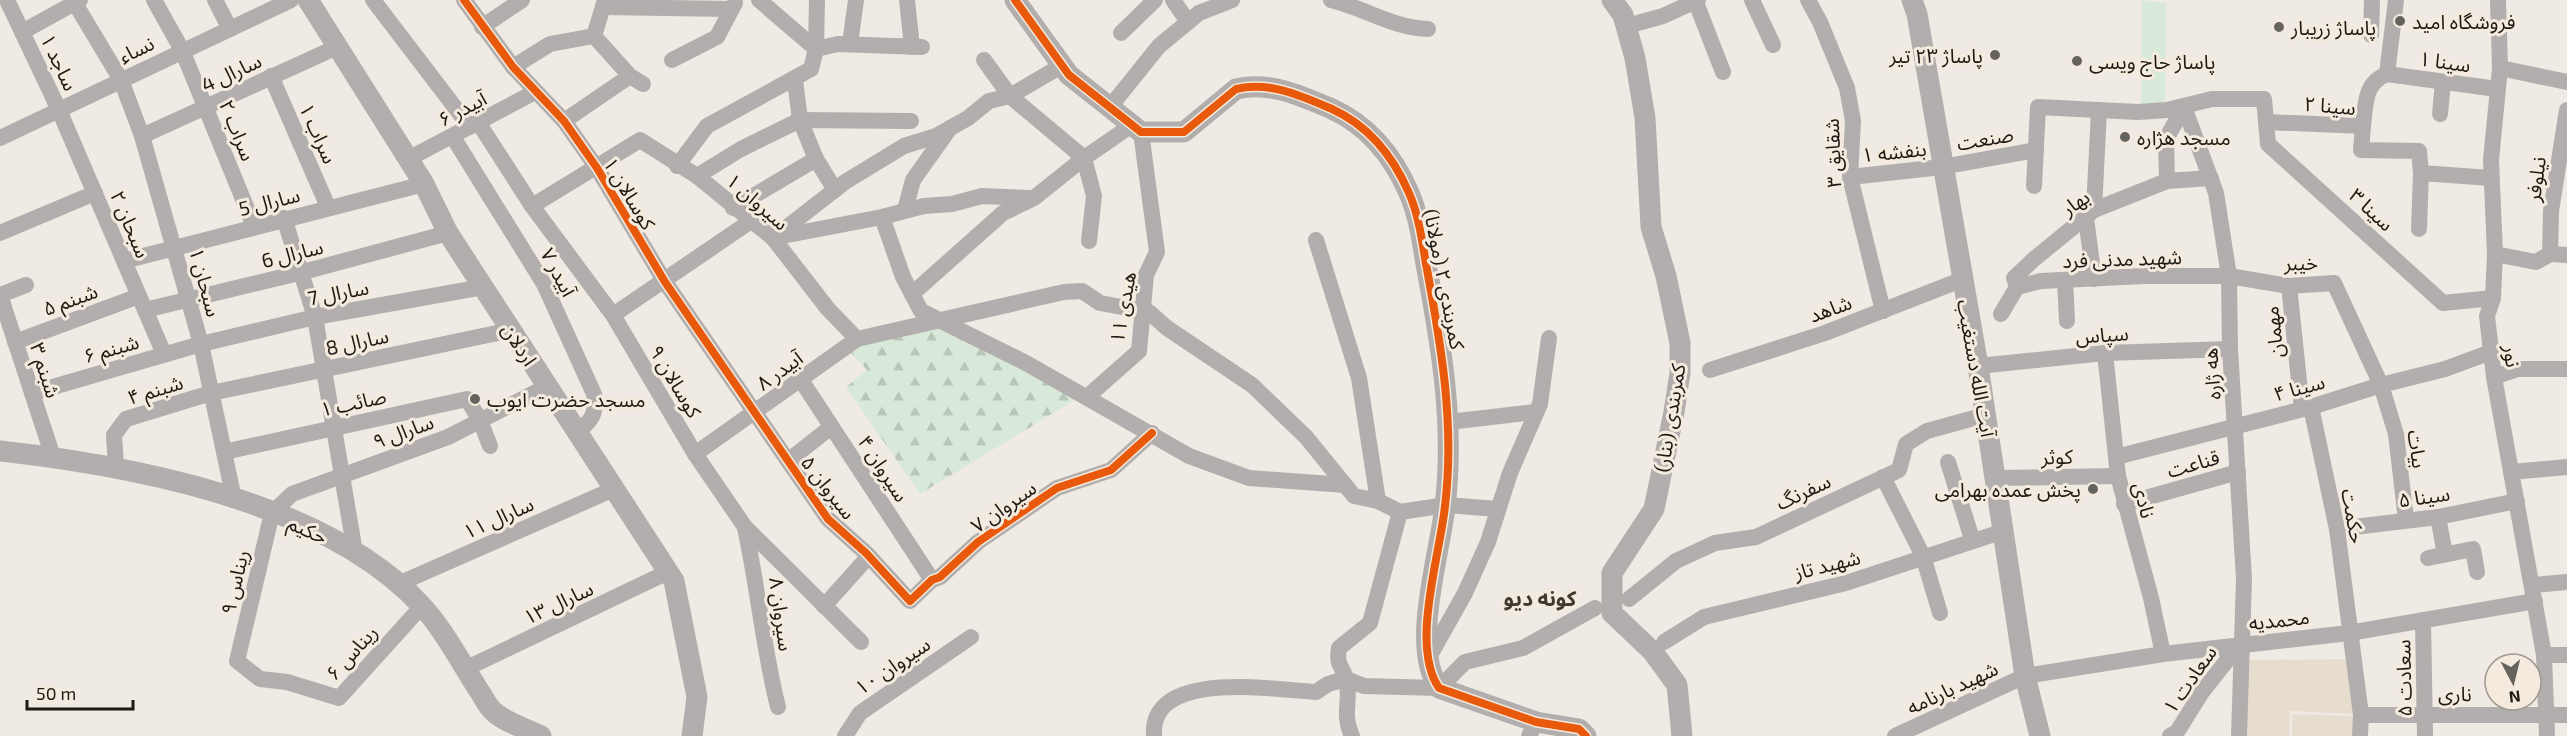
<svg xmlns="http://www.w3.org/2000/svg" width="2567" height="736" font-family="'Exo 2','Noto Sans Arabic',sans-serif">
<defs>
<pattern id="forest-firs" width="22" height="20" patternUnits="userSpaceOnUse" patternTransform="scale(1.5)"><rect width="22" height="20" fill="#d8e9d9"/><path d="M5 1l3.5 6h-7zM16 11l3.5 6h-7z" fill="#b9c7b9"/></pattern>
</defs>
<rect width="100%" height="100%" fill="#efeae3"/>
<g fill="#e6ddcf">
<polygon points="2355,659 2354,714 2290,711 2289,736 2244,736 2246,660"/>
<polygon points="2292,714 2355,716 2355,736 2292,736"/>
</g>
<polygon fill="url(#forest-firs)" points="947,325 1083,395 920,494 846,387 867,370 850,352 863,343"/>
<polygon fill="#d8e9d9" points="2142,0 2166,3 2165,108 2141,108"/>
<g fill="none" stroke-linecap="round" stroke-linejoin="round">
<g stroke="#b1aead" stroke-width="16">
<polyline points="7,0 59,110 164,354"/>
<polyline points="73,0 121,80 142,136 201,344 234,499"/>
<polyline points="154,0 182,50 254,226"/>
<polyline points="215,0 230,29"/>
<polyline points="373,0 470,127"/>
<polyline points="464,0 513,67 564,121 597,168 665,282 828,519 866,553 910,601 932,580 940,577 978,542 1057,488 1111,470 1152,433"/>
<polyline points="759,0 816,49"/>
<polyline points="907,0 912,47"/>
<polyline points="1173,0 1188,22"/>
<path d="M1331 0C1364 8 1393 28 1428 29"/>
<polyline points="1695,0 1723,72"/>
<polyline points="1752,0 1773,45"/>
<polyline points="1808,0 1820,22 1847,88 1853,121 1850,177 1883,311"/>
<polyline points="2498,0 2500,68 2491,160 2495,254 2493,298 2487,316 2494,377 2544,655 2547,736"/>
<polyline points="603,7 730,9"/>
<polyline points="1627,26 1663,16 1698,0"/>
<polyline points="482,27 522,0"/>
<polyline points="22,32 80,0"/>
<polyline points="1121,33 1155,0"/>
<polyline points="2371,35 2372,0"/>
<polyline points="594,36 630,76 643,84"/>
<polyline points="850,44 856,0"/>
<polyline points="816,49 817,0"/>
<polyline points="672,60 717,37 735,3"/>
<polyline points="984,60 1010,96 1084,158 1094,196 1089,241"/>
<polyline points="513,67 550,44 594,36 605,0"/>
<polyline points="2500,68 2567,82"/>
<polyline points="2387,74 2497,89"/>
<polyline points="271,76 328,207"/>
<polyline points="1110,107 1159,46 1199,13 1232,0"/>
<polyline points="2184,107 2216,193 2229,276 2230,349 2244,579 2239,736"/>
<polyline points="2440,114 2443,82"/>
<polyline points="564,121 630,76"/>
<polyline points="478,122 532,206 613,315 695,454 745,527 861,642"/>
<polyline points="2266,122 2363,126 2361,150 2419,151 2421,173 2491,178"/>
<path d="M2363 126C2366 104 2364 83 2387 74L2396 0"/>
<polyline points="142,136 337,47"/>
<path d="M453 137 544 284 594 394C597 413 592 421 577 432"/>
<polyline points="0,138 291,0"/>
<polyline points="408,159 535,92"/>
<polyline points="816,159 835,190"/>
<polyline points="677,166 707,126 811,69 816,49 838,44 922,47"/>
<polyline points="697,176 741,149 800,120 911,121"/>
<polyline points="1850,177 1942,167 2036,150"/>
<polyline points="2167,181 2166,139 2184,107"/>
<polyline points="2034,186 2038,107 2138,112 2167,110 2212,99 2264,99 2268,144 2443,303 2493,298"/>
<polyline points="532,206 640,140 697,176 773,238 828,309 857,339"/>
<polyline points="733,208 816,159 800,120 795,80"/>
<polyline points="905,210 913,180 950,128"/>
<polyline points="2094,210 2099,110"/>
<polyline points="882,217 903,277 921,311 1026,363 1189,456 1249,478 1345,485"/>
<polyline points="284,218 315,317 355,552"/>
<polyline points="2086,218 2094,279"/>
<polyline points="2419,229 2421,173"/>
<polyline points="0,233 95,193"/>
<polyline points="777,237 882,217 924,206 952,204 982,196 1031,198"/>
<polyline points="773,238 845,182 904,146 936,136 968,118 989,101 1010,96 1061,66"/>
<polyline points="1316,240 1359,378 1378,501"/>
<polyline points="2495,254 2536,262 2550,254 2567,255"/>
<polyline points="2550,254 2551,211 2567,110"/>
<polyline points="124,261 424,184"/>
<polyline points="2065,280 2067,321"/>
<polyline points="2289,286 2302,409"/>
<polyline points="2017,287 2041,281 2144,276 2229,276 2289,286 2334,283 2381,385 2396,434 2406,520"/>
<polyline points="912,294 1003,213 1034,198 1084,158 1132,125"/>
<polyline points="0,295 53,457"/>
<polyline points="0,295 26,285"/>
<polyline points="145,310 303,272 448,233"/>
<polyline points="2001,314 2017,287 2014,278 2033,260 2094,210 2167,181 2211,178"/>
<polyline points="613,315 751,221"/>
<polyline points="15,342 139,296"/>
<polyline points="2105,353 2118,476 2151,598 2163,654"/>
<polyline points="1978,366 2105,353 2230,349"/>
<polyline points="1710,370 1825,333 1961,280"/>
<polyline points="2494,377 2518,369 2567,369"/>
<polyline points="801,380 932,580"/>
<polyline points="32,393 201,344 315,317 483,287"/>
<polyline points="1087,397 1139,351 1146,275 1157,252 1141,132"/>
<polyline points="2311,407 2337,529 2361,715 2360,736"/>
<polyline points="1449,422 1535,412"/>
<polyline points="224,452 467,399 480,420 490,446"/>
<polyline points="695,454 857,339 1064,292 1082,291 1100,303 1149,312 1167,328 1252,385 1306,437 1354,496 1378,501 1400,512 1446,505 1498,509"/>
<polyline points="2116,457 2311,407 2381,385 2445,369 2491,352"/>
<polyline points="788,461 831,427"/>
<polyline points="1948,462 1972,539"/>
<polyline points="116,467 114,435 126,419 211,393 511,330"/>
<polyline points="2511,472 2567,467"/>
<polyline points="1883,477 1923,556 1940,613"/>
<polyline points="1996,478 2118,476"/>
<polyline points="2124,504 2238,472"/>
<polyline points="2438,517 2445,554"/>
<path d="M745 528C758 587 763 648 778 707"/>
<polyline points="2337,529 2438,517 2517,501"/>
<polyline points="2428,558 2473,549 2477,572"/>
<polyline points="398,584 614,489"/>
<polyline points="2533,585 2567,582"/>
<polyline points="1629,599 1676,561 1715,543 1756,537 1899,470 1906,444 1927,431 1985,415"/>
<polyline points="422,606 339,698 287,682 260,679 237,661 272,513 292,494 448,437 548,386"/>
<polyline points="824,606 869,556"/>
<polyline points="2423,620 2425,736"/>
<polyline points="1664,642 1704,617 1846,583 2004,531"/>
<polyline points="2544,655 2567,655"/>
<polyline points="1429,657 1465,593 1488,542 1510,473 1540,404 1549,338"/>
<polyline points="465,669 668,572"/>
<polyline points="2361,715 2567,715"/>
<polyline points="845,736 860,713 971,637"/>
<path d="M1154 736C1149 668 1276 690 1316 692L1328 684 1346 679 1364 686 1439 688 1465 662 1523 648 1595 608"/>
<path d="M1352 736C1341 713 1352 699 1346 679 1342 664 1336 667 1339 648L1370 623 1400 512"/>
<polyline points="1529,736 1536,722"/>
<polyline points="1895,736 2025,676 2163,654 2349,633 2535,601"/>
<polyline points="2170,736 2177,732 2202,692 2240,644"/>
</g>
<g stroke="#b1aead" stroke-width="21">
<polyline points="308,0 424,184 448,233 674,581 697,697 692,736"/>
<path d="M1015 0 1069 75 1141 132H1184L1236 89C1270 81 1302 96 1332 109 1369 126 1393 156 1409 193 1419 216 1422 240 1426 264 1441 344 1455 424 1445 506 1440 555 1410 646 1439 688L1536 722 1579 729 1586 736"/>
<polyline points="1612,0 1623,15 1635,58 1645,118 1651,227 1666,276 1680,343 1680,373 1674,412 1654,509 1612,573 1612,613 1653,652 1677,685 1682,736"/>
<polyline points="1912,0 1917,14 1978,366 2025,676 2040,736"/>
<path d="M0 451C135 466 326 502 422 606 444 630 460 661 478 689 483 696 487 706 493 711 504 722 527 729 541 736"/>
</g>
<g stroke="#f4ebde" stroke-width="11">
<g id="cycleway">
<polyline points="464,0 513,67 564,121 597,168 665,282 828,519 866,553 910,601 932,580 940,577 978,542 1057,488 1111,470 1152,433"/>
<path d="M1015 0 1069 75 1141 132H1184L1236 89C1270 81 1302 96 1332 109 1369 126 1393 156 1409 193 1419 216 1422 240 1426 264 1441 344 1455 424 1445 506 1440 555 1410 646 1439 688L1536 722 1579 729 1586 736"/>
</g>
</g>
<use href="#cycleway" stroke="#e8590c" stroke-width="8"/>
</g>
<g fill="#66635d" stroke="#f4ebde" stroke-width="2">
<circle cx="2400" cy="21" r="6"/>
<circle cx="2279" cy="27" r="6"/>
<circle cx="1995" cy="55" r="6"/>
<circle cx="2077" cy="61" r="6"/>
<circle cx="2125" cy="137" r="6"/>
<circle cx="475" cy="399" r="6"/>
<circle cx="2093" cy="489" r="6"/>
</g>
<g text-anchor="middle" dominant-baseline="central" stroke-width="6" stroke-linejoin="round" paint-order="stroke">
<g font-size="20" fill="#1d1a15" stroke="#f4ebde" text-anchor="start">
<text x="2412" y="21">فروشگاه امید</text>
<text x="2291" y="27">پاساژ زریبار</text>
<text x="1983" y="55" text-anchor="end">پاساژ ۲۳ تیر</text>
<text x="2089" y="61">پاساژ حاج ویسی</text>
<text x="2137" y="137">مسجد هژاره</text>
<text x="487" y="399">مسجد حضرت ایوب</text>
<text x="2081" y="489" text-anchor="end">پخش عمده بهرامی</text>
</g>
<g font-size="20" fill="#1d1a15" stroke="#f4ebde">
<text transform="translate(136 49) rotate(-26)">نساء</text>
<text transform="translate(2445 61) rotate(8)">سینا ۱</text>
<text transform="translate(60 62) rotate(65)">ساجد ۱</text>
<text transform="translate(231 72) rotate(-25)">سارال 4</text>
<text transform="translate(2330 105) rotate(5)">سینا ۲</text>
<text transform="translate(462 108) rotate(-28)">آبیدر ۶</text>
<text transform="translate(238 130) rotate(68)">سراب ۲</text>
<text transform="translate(319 133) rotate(66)">سراب ۱</text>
<text transform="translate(1985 138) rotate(-10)">صنعت</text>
<text transform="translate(1894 151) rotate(-6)">بنفشه ۱</text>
<text transform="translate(1832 153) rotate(-92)">شقایق ۳</text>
<text transform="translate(2535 179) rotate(-82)">نیلوفر</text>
<text transform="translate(630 193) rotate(59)">کوسالان ۱</text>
<text transform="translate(269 201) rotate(-14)">سارال 5</text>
<text transform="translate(758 201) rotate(41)">سیروان ۱</text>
<text transform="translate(2075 202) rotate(-35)">بهار</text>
<text transform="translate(2372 209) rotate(43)">سینا ۳</text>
<text transform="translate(131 224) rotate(67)">سبحان ۲</text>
<text transform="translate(292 253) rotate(-14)">سارال 6</text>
<text transform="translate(2122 258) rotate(-2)">شهید مدنی فرد</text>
<text transform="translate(2301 262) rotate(-1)">خیبر</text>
<text transform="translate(559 272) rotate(62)">آبیدر ۷</text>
<text transform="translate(1445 279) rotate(79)">کمربندی ۲ (مولانا)</text>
<text transform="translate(206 282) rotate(75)">سبحان ۱</text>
<text transform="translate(338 292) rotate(-11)">سارال 7</text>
<text transform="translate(70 299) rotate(-20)">شبنم ۵</text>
<text transform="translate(1122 307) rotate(-80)">هیدی ۱۱</text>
<text transform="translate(1830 308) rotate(-20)">شاهد</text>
<text transform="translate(2273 332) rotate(-96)">مهمان</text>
<text transform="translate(2102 334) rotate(-4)">سپاس</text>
<text transform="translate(357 341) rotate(-12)">سارال 8</text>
<text transform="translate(520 344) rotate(57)">اردلان</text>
<text transform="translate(111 348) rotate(-16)">شبنم ۶</text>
<text transform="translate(2513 356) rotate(83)">نور</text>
<text transform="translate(1977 368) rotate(80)">آیت الله دستغیب</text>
<text transform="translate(46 370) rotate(72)">شبنم ۳</text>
<text transform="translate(779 370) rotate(-36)">آبیدر ۸</text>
<text transform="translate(2211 374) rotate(-94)">هه ژاره</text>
<text transform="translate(676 381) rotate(59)">کوسالان ۹</text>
<text transform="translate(2299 387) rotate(-15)">سینا ۴</text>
<text transform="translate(155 389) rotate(-17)">شبنم ۴</text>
<text transform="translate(353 402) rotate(-12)">صائب ۱</text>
<text transform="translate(1669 418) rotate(-81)">کمربندی (بنار)</text>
<text transform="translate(403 431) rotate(-20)">سارال ۹</text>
<text transform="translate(2418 449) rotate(82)">بیات</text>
<text transform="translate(2057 456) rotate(-1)">کوثر</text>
<text transform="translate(2193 463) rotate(-16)">قناعت</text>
<text transform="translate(884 468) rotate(57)">سیروان ۴</text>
<text transform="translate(829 487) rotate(52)">سیروان ۵</text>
<text transform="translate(1803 491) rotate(-25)">سفرنگ</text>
<text transform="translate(2424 496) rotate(-8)">سینا ۵</text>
<text transform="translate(2145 500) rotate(76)">نادی</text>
<text transform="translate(1003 506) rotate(-35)">سیروان ۷</text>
<text transform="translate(2354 516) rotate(80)">حکمت</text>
<text transform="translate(498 517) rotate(-24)">سارال ۱۱</text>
<text transform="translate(308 529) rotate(24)">حکیم</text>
<text transform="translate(1827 564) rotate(-14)">شهید تاز</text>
<text transform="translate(234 582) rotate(-77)">ریناس ۹</text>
<text transform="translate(558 602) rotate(-25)">سارال ۱۳</text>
<text transform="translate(782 614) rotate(82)">سیروان ۸</text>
<text transform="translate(2279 619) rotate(-6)">محمدیه</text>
<text transform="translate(351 652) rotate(-48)">ریناس ۶</text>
<text transform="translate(892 665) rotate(-34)">سیروان ۱۰</text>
<text transform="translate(2403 678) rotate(-91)">سعادت ۵</text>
<text transform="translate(2189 679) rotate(-55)">سعادت ۱</text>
<text transform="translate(1952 687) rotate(-25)">شهید بارنامه</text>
<text transform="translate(2455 693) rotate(1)">ناری</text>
</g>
<g font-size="21" font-weight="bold" fill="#403a30" stroke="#f4ebde">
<text x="1540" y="597">کونه دیو</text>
</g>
</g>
<g transform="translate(2513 682) rotate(173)"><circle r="28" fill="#f4ebde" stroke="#9e978e" stroke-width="1.5"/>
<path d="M0-4.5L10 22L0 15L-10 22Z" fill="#66635d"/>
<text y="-9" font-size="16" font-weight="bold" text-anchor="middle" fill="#1d1a15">N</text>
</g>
<path d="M27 700v9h106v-9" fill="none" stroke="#1d1a15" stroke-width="3"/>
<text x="36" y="700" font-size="18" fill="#1d1a15" stroke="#f4ebde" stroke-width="4.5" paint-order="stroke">50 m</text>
</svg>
